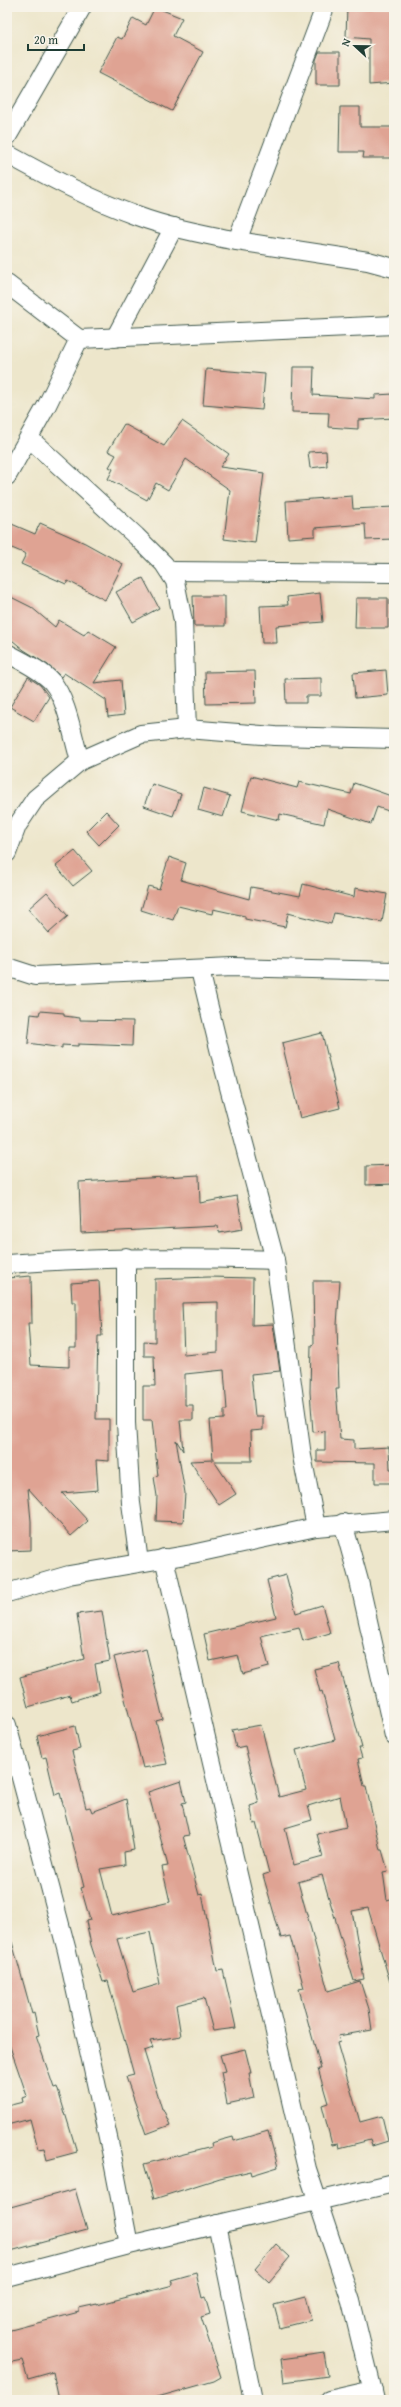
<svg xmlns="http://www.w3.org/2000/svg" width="401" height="2407" font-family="'Gentium Book Plus',serif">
<rect width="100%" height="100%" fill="#f7f3e8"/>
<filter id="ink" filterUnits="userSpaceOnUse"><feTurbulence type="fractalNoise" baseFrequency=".025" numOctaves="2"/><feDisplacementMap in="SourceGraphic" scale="8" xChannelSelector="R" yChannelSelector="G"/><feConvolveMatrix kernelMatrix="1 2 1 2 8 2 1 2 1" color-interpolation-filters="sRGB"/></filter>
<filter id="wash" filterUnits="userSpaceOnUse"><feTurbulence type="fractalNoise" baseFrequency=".012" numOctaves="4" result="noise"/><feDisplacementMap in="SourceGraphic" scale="16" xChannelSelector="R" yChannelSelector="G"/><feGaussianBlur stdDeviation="0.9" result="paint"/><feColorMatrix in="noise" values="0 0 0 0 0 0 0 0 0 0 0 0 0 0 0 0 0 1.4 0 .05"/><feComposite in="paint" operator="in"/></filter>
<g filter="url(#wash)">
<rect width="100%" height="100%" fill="#ede6cb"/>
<g id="blocks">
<g fill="#dfa393" fill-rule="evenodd">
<polygon points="155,7 182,18 173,36 203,52 172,111 98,73 117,37 122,39 133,18 146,25"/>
<polygon points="347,7 394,7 394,83 369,85 369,39 346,37"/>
<polygon points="319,52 340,52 340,85 316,85 316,60"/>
<polygon points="340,107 360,107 360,127 394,127 394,158 363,158 364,152 339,152"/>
<polygon points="293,367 314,367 313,395 375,399 375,395 394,394 394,418 358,420 358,429 328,427 329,413 292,412"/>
<polygon points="206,369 265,374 262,410 203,405"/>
<polygon points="182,421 229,454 220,467 264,473 255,543 224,539 230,490 186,459 168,490 156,483 147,500 108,479 113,469 109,467 116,455 108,451 124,424 164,446"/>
<polygon points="326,451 327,466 310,468 308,452"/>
<polygon points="352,496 353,509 394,507 394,539 366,540 365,524 315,528 315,536 288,538 286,501"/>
<polygon points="7,522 35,534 40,523 85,543 123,564 105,600 68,581 66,584 21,564 26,554 7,546"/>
<polygon points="143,578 159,608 133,622 116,592"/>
<polygon points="320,593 323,622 276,626 277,643 262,643 260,606 288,605 287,597"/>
<polygon points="7,595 31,607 55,627 59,620 84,635 88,630 116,647 94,683 121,680 124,715 108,717 106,700 64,673 61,677 48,665 24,650 7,636"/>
<polygon points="193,596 225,596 225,626 194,626"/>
<polygon points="356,598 388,598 388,628 355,628"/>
<polygon points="386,670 388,695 355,698 353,673"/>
<polygon points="255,671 256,703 206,704 205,672"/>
<polygon points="28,677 40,685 49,697 34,721 10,707"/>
<polygon points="321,678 321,696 306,696 306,703 286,703 285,679"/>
<polygon points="251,776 297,788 299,782 351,794 354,783 394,797 394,813 377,807 371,824 327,809 324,824 280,814 279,820 242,811"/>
<polygon points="152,784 181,794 173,816 144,806"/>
<polygon points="204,788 230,796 223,817 198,810"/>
<polygon points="106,811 119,825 99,845 86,831"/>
<polygon points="75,851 92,871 73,886 56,866"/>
<polygon points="169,857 186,863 181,880 249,899 251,887 300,896 303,884 354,897 355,888 387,894 382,922 334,913 331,924 288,913 285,927 245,919 245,916 213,909 212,914 178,906 173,920 141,910 148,886 159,889"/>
<polygon points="47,892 68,916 49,933 28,909"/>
<polygon points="40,1011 64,1013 64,1016 80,1018 80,1020 133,1021 132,1046 78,1044 78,1046 62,1045 62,1048 28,1043 31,1014 39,1015"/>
<polygon points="322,1033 340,1108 300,1118 282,1043"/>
<polygon points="394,1165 394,1184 366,1185 366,1166"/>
<polygon points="199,1175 200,1203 237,1196 243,1229 219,1233 218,1226 81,1233 79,1182"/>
<polygon points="31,1276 32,1323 28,1323 31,1365 69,1367 69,1348 76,1348 76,1302 72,1302 71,1283 99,1281 102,1336 98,1336 96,1419 109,1419 109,1461 96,1460 98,1490 62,1493 88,1521 71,1536 28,1488 31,1521 31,1550 7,1551 7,1278"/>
<path d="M209 1277 253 1278 252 1325 273 1324 280 1371 251 1374 255 1416H263V1430L251 1431 252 1461H214L236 1494 219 1505 190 1461 213 1460 210 1420 224 1419V1410H227L224 1370 185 1374V1405H193V1420H180L183 1451 176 1440 185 1493 183 1522 156 1521 157 1496 154 1477 158 1476 152 1420H143V1386H155L154 1356H144V1341L155 1342V1279ZM218 1302V1352L184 1355 182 1303Z"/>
<polygon points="313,1281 340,1281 337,1325 339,1389 336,1389 340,1439 354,1440 354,1449 389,1447 390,1469 394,1469 394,1483 375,1483 375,1463 317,1462 317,1450 325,1450 325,1431 313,1432 310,1392 311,1345 314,1344"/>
<polygon points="286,1575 296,1613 322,1605 330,1633 303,1641 299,1627 261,1636 269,1667 243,1674 238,1655 210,1661 204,1634 276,1617 267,1580"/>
<polygon points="102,1611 110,1661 95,1664 100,1692 72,1701 70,1695 28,1707 20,1677 84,1659 77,1614"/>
<polygon points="146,1649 163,1719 156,1721 167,1764 143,1768 114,1657"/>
<path d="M339 1663 362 1748H359L362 1758 358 1759 364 1786H366L380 1850H382L388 1871 383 1872 387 1900 394 1898V1982H390L368 1908 352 1911 364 1979 354 1981 322 1875 298 1882 328 1991 360 1981 369 2009 372 2030 338 2036 340 2042 337 2043 360 2122 382 2116 388 2141 372 2146 370 2140 339 2148 338 2144 332 2145 322 2105 328 2103 318 2069H321L299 1989 304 1988 290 1936 281 1938 263 1875 269 1873 256 1823 254 1824 250 1806 259 1803 245 1746 236 1748 232 1730 261 1725 279 1797 306 1790 296 1750 335 1740 322 1691 320 1692 314 1669ZM340 1796 346 1827 317 1834 323 1857 294 1865 285 1828 312 1820 308 1806Z"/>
<path d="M75 1726 80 1749 72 1751 86 1808 90 1807 92 1812 126 1799 134 1850 124 1852 125 1865 100 1869 112 1916 170 1902 162 1867 168 1866 148 1792 181 1781 186 1802 182 1803 189 1835 183 1836 199 1895 202 1894 217 1971 223 1970 236 2028 213 2031 204 1998 176 2005 181 2036 150 2041 153 2048 144 2051 162 2109H163L170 2125 146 2134 126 2077 134 2075 108 1981 103 1982 91 1945 86 1921 90 1920 81 1888 84 1887 60 1793 55 1795 46 1757 42 1758 37 1736ZM150 1932 160 1984 133 1992 117 1939Z"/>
<polygon points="7,1942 12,1942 32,2014 34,2013 39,2035 36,2036 54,2088 57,2087 77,2152 47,2160 44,2148 38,2149 30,2119 7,2125 7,2106 23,2102 22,2098 27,2096 7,2038"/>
<polygon points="245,2049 251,2073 249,2073 254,2098 227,2104 221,2072 225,2071 220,2055"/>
<polygon points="268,2131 278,2167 252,2175 251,2171 220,2178 154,2199 144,2164 212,2147 211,2143 233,2137 234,2141"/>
<polygon points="75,2189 87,2230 7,2252 7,2208"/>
<polygon points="276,2244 290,2257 269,2282 255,2269"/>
<polygon points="196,2273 202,2298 205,2297 210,2314 201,2317 221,2377 214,2381 147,2400 59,2400 53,2372 28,2379 22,2360 7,2363 7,2331 79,2312 79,2308 97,2304 97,2305 173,2285 171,2280"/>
<polygon points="305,2297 311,2320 280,2328 274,2305"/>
<polygon points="324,2353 328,2376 284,2382 281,2359"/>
</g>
</g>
</g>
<g filter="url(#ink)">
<use href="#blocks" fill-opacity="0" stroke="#3e564b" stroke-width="1"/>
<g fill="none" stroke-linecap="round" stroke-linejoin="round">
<g stroke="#3e564b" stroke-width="20">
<g id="minor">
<polyline points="7,137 82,7"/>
<path d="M7 154C49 177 92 200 137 216 169 228 204 234 237 241L325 7"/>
<polyline points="237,241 368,261 394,268"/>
<polyline points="7,284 79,339 47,405 7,476"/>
<polyline points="115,338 174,227"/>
<polyline points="79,339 394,325"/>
<polyline points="29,438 136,536 164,564 175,581 183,621 187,729"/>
<polyline points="169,571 394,573"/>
<path d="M7 653C21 661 40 669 52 682 67 699 73 738 80 761"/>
<polyline points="7,853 17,826 35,799 80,761 141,734 187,729 275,736 394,739"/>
<polyline points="7,967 35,976 233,967 394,971"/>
<polyline points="200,970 222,1061 275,1260 302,1456 316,1527"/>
<polyline points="126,1257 126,1423 131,1503 139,1562"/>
<path d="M7 1264C97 1257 185 1257 275 1260"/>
<polyline points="343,1523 359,1581 394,1736"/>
<polyline points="164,1558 307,2169 351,2301 375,2400"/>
<polyline points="7,1593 69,1575 192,1554 316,1527 394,1520"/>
<polyline points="7,1725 67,1951 111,2151 129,2245"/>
<polyline points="217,2224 253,2400"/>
<polyline points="7,2277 129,2245 394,2183"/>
<polyline points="329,2400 373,2390"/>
</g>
</g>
<use href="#minor" stroke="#fff" stroke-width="18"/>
</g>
</g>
<rect width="401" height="2407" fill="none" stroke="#f7f3e8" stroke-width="24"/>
<g transform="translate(355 46) rotate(292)" stroke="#f7f3e8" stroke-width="3" paint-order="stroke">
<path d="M0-3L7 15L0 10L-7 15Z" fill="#1f3d34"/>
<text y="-6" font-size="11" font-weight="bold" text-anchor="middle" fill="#1f3d34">N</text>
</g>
<path d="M28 44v6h56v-6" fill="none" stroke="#1f3d34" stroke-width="2"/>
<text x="34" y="44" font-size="12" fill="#1f3d34" stroke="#f7f3e8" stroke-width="3" paint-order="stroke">20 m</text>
</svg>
